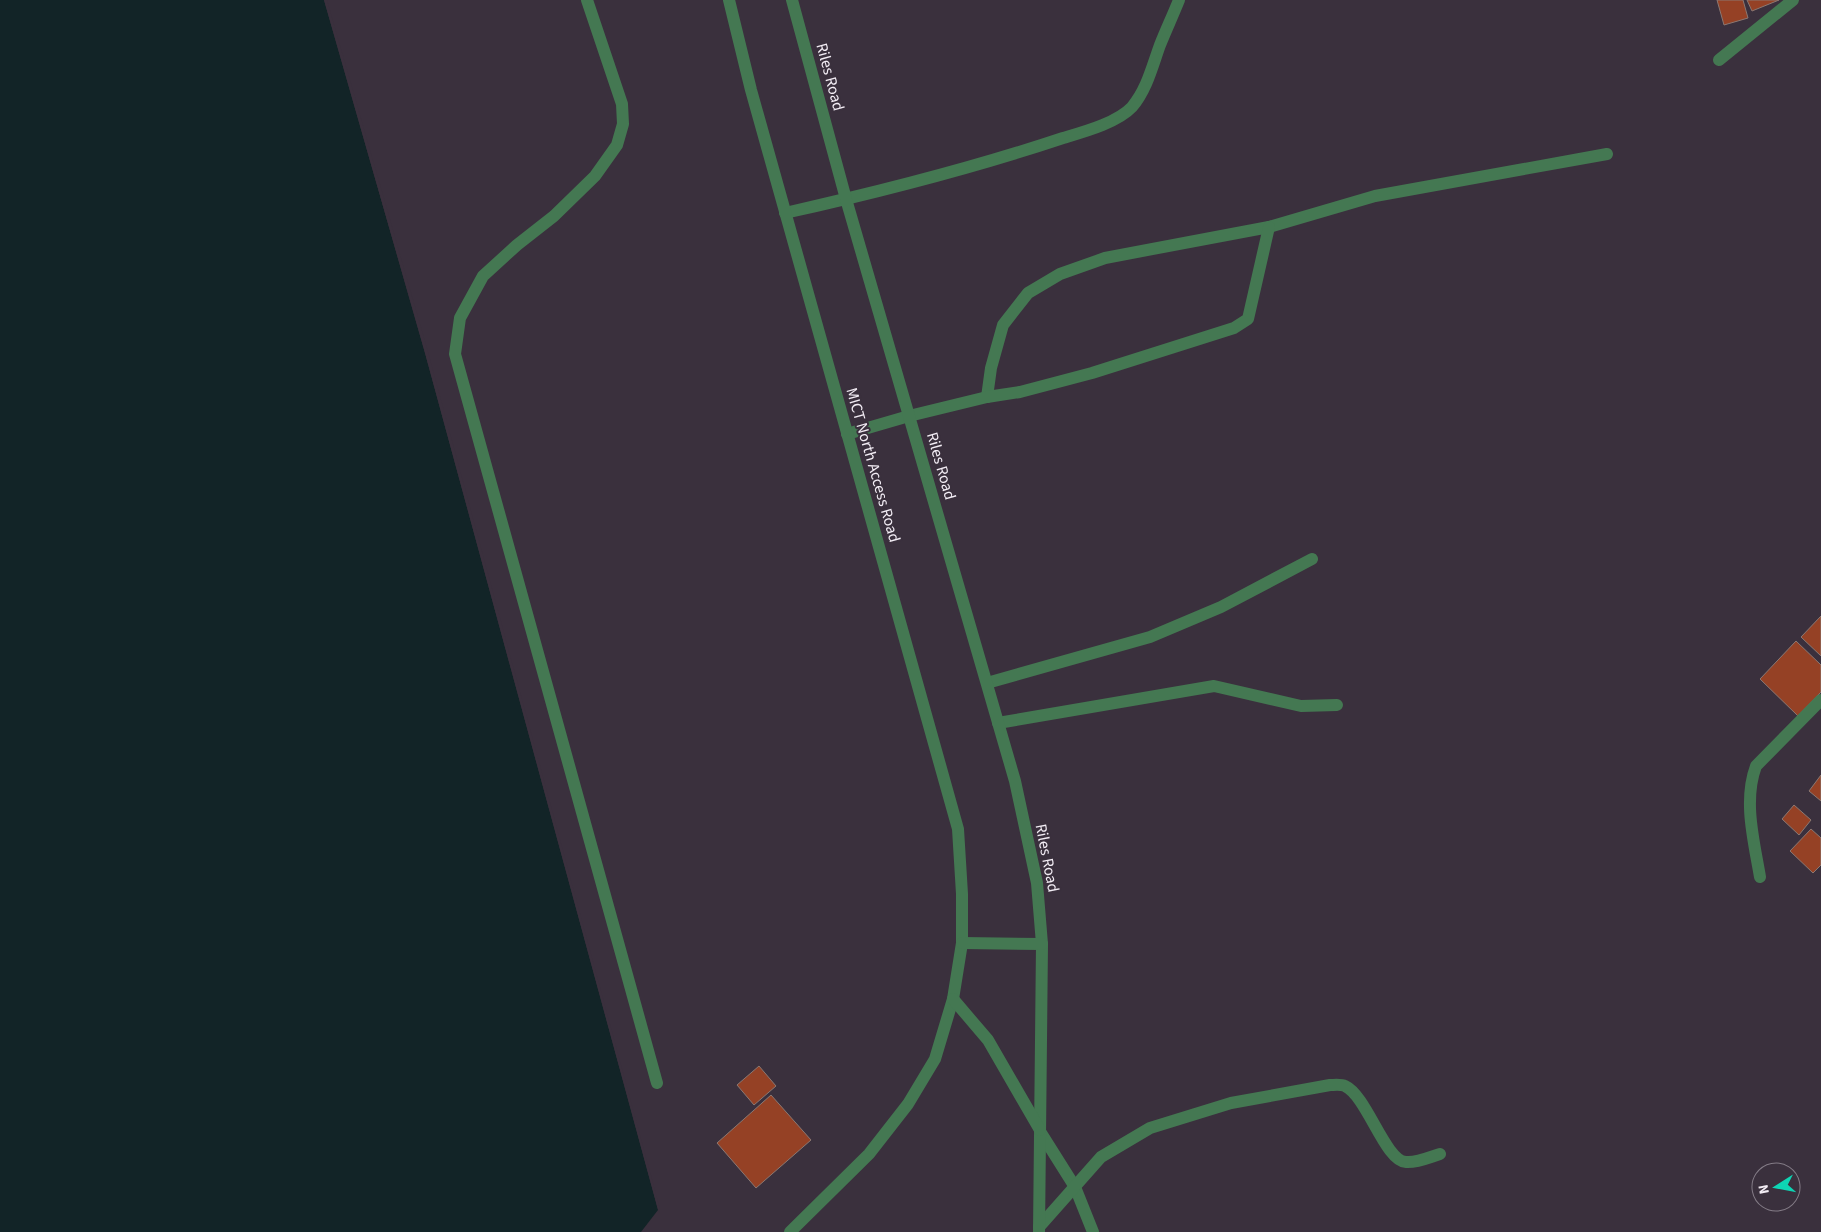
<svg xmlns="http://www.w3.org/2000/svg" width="1821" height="1232" font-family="'Source Sans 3',sans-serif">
<rect width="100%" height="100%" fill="#3a303d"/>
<polygon fill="#122427" points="0,0 324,0 425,353 658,1210 641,1232 0,1232"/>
<polygon fill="#3a303d" points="324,0 327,0 428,352 660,1209 659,1213 425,353"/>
<g fill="#954125" stroke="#8b7872">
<polygon points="1717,0 1743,0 1748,18 1724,25"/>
<polygon points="1747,0 1779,0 1752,11"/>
<polygon points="1821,616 1821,656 1801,637"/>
<polygon points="1796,641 1821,665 1821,692 1798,716 1760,679"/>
<polygon points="1821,775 1821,801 1809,791"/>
<polygon points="1794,805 1811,820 1799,835 1782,819"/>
<polygon points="1811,829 1821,838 1821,865 1813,873 1790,851"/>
<polygon points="759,1066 776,1086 754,1105 737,1085"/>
<polygon points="771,1095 811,1140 756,1188 717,1143"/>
</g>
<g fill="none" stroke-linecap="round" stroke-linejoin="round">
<g stroke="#447852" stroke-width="12">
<polyline points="587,0 622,104 623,124 617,145 595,176 554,216 517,245 483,276 460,318 455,354 657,1083"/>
<path d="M785 213C879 192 973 168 1063 138 1083 132 1117 123 1132 107 1147 89 1152 67 1160 45 1166 30 1173 15 1179 0"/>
<polyline points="987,397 991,368 1003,325 1028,293 1060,274 1105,258 1269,227 1375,196 1607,154"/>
<polyline points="847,434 909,416 987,397 1020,392 1092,373 1234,328 1248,319 1269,227"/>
<polyline points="987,683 1150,637 1221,607 1312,559"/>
<polyline points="998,723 1214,686 1301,706 1337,705"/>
<polyline points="1041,1133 1075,1187 1093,1232"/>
<path d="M1039 1227 1101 1157 1150 1128 1231 1103 1330 1085C1334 1085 1341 1084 1345 1086 1367 1096 1385 1161 1406 1162 1417 1163 1430 1157 1440 1154"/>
</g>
<g stroke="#447852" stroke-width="12">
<polyline points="1719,60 1793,0"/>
<path d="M1760 877C1754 841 1743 801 1756 766L1821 700"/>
</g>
<g stroke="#447852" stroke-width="12">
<polyline points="729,0 751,90 958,829 962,894 962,943 953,999 935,1059 908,1104 869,1154 790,1232"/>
<polyline points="792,0 846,199 1015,781 1037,883 1042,944 1039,1232"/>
<polyline points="962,943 1042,944"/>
<polyline points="953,999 988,1040 1040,1130"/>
</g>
</g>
<g text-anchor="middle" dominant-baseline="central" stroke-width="4" stroke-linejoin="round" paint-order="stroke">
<g font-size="16" fill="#f3edf5" stroke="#3a303d">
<text transform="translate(830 77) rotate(75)">Riles Road</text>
<text transform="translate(873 465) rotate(74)">MICT North Access Road</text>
<text transform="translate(941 466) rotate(74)">Riles Road</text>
<text transform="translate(1047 858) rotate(79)">Riles Road</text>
</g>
</g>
<g transform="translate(1776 1187) rotate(259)"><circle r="24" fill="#3a303d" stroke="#847c87"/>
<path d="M0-4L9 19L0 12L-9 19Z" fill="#0ed5b4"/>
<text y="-8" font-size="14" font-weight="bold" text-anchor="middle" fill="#f3edf5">N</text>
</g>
</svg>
